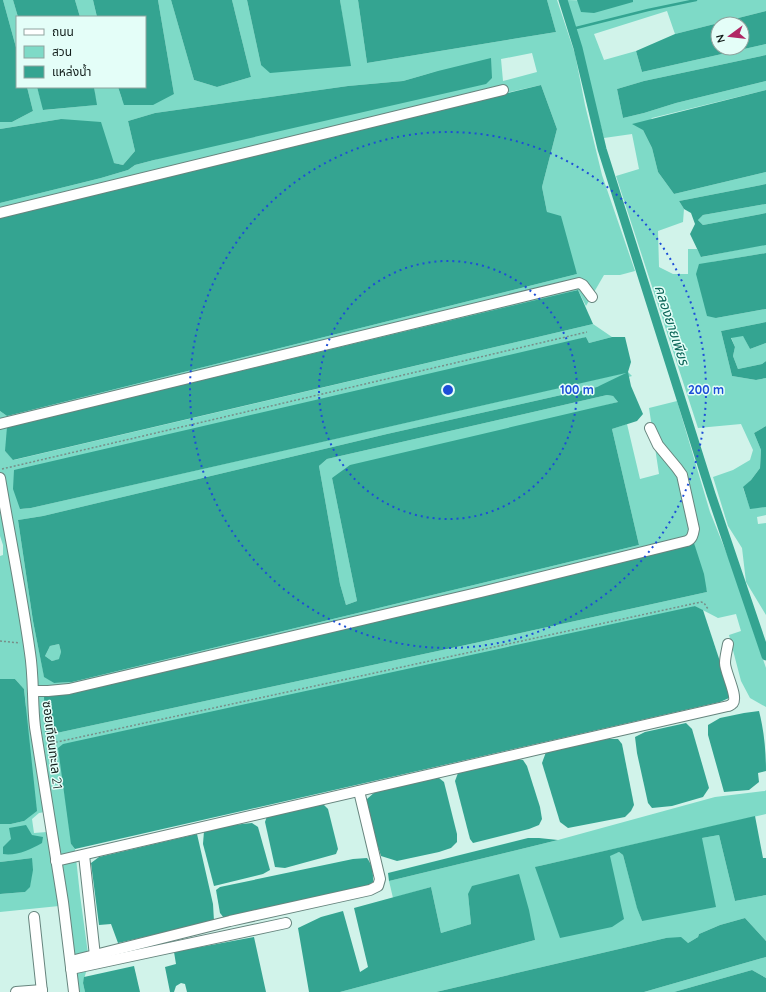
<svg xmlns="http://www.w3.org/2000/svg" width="766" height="992" font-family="Quicksand,'Noto Sans Thai',sans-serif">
<rect width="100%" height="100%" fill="#d1f3ea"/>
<g fill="#7edac7" fill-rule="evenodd">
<polygon points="3,0 13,0 18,17 17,51"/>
<polygon points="75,0 93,0 97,17 80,17"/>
<path d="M158 0H171L194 80 217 87 251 77 232 0H247L261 65 350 66 340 0H358L367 63 556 32 547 0H557L575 54 585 105 602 175 635 271 620 275H604L586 306 578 290 5 451 14 460 593 324 612 337 589 343 586 337 20 509 31 508 628 372 632 376 597 387 387 434 43 516 18 520 33 621 44 676 54 683 72 682 639 545 612 429 627 424 640 479 659 474 649 408 677 401 710 512 739 584 754 633 766 668V707L750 698 741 681 729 635 741 631 736 614 718 618 695 606 71 844 75 849 80 895 89 961 83 983 85 992H72L59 906 0 912V894L25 892 32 858 0 862V824H11L24 821 26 706 24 689 15 679H0V556L3 555V545L0 536V411L7 416 577 274 547 212 542 187 557 129 541 85 0 210V203L101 178 128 170 135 165 154 160 438 71 403 81 348 86 155 113 128 121 135 151 123 165 114 163 61 119 0 129V122H12L33 111 27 87H37L44 110 96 105 94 87H118L122 99 174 94ZM532 53 537 72 503 81 501 59ZM694 544 707 592 475 643 52 734 45 732 60 695ZM45 812 47 832 34 833 32 819 39 813Z"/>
<polygon points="567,0 633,2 633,0 766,0 766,11 675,34 667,11 594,34 604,60 636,51 642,72 766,44 766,55 644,81 617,89 623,118 644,113 676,103 766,81 766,90 652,118 643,130 652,148 658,172 674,194 766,172 766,184 679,201 684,209 683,222 658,231 659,267 673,274 688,274 688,249 697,249 702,257 766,244 766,253 712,262 716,318 766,309 766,322 721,331 732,376 756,380 766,378 766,426 754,433 761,450 760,468 751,480 743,488 750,508 766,507 766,515 757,517 758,524 766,523 766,615 746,582 742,548 728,526 713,477 733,470 750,460 753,450 741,424 698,428 616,176 639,169 632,134 604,138"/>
<polygon points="766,204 766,213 703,225 698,220 703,215"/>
<polygon points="743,335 750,349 766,343 766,361 762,364 738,369 733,356 735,347 731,337"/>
<polygon points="607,395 613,396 618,402 332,478 357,601 346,605 340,584 319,466 327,459"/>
<polygon points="59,644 61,652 60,659 52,661 45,656 50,646"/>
<polygon points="766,790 766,814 535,867 610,855 619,852 623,855 637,907 642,921 702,838 719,835 735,901 766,895 766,941 745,918 720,925 699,934 698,937 688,943 666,938 436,992 340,992 535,940 468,894 471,924 441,933 431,887 393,898 389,881 558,840 715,797 765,791"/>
<polygon points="766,957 766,978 752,970 674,992 644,992"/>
</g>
<g fill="#34a491" fill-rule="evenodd">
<polygon points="0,0 3,0 17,51 17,87 27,87 33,111 12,122 0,122"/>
<polygon points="13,0 75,0 80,17 18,17"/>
<polygon points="93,0 158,0 174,94 153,105 124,105 118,87 145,87 145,17 97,17"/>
<polygon points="171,0 232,0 251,77 217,87 194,80"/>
<polygon points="247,0 340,0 351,66 270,73 261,65"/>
<polygon points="358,0 547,0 556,32 367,63"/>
<polygon points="577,0 633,0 633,2 594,13 581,12"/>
<path d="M766 11V44L642 72 636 51 675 34ZM718 24H742V48H718Z"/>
<polygon points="766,55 766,81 676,103 644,113 623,118 617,89 644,81"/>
<polygon points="491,58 492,78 486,84 154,160 135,165 128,170 101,178 0,203 0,129 61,119 101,122 114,163 123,165 135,151 128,121 155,113 348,86 403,81 438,71"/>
<polygon points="541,85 557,129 542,187 547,212 561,216 577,274 7,416 0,411 0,216"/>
<polygon points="37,87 94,87 97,105 43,110"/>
<polygon points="766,90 766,172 674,194 658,172 652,148 643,130 632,124"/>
<polygon points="766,184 766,204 703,215 698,220 703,225 766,213 766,245 701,257 690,234 695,224 691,213 684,209 679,201"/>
<polygon points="766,253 766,309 716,318 707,316 696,274 699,264"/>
<polygon points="578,290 593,324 13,460 5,451 7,427"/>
<polygon points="766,322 766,343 750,349 743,336 731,338 735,347 733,356 738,369 762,364 766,361 766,378 756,380 732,376 721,331"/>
<path d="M586 337 589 343 612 337H625L631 362 628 372 631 386 643 414 637 421 612 429 639 545 72 682 54 683 44 677 33 621 18 520 43 516 387 434 597 387 626 373 31 508 20 509 13 489 14 470ZM607 395 613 396 618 402 350 465 332 478 357 601 346 605 340 584 319 466 327 459ZM59 644 61 652 59 659 52 661 45 656 50 646Z"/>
<polygon points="766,426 766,507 750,509 743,487 751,480 760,468 761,450 754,433"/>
<polygon points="694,543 704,574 707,592 475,643 52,734 45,733 44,695 60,695"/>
<polygon points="695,606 703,610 730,692 729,698 720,702 75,849 71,844 58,748 63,744"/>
<polygon points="0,679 15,679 24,689 37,811 24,821 11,824 0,824"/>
<path d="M759 711C764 730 766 752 766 771L758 773 759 782 749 790 724 792 708 735V725L720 718 744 713Z"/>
<polygon points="686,723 692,729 709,788 703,797 672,806 652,808 648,803 637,753 635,737 645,732"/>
<polygon points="607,739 618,739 622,744 634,805 631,811 625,817 568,828 560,822 542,763 546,752"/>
<polygon points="518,759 523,760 527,766 540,807 542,819 539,825 529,829 473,843 470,839 455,781 458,773"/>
<polygon points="430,778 439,778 444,782 457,834 457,842 451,848 439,852 397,861 381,856 367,813 367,799 375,792"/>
<polygon points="313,805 324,805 328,809 338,849 336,854 285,868 275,867 265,822 267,816"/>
<polygon points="755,816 763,858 766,858 766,895 735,901 719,835 702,838 716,907 642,921 637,908 623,855 619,852 610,856 624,919 612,927 560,938 535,867"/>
<polygon points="252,823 258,827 270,870 263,874 214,886 203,844 204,831 233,825"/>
<path d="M26 825 32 835 43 837 42 843C30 850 16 856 3 854V847L11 839 9 828Z"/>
<polygon points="197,834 213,904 214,921 118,943 111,924 99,925 91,863 99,857"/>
<polygon points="528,838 539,838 558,840 389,881 388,873"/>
<polygon points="32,858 33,870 30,887 25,892 0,894 0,862"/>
<path d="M367 858C373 866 373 872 373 882L366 887 224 918 220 913 216 890 220 887 353 859Z"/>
<polygon points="519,874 529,910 535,940 340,992 309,992 298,928 321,917 343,911 360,972 368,967 354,908 431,887 441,933 471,924 468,894 472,886"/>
<polygon points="745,918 766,941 766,957 644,992 436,992 666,938 681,937 688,943 698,937 699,934 720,925"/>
<polygon points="254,937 266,992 187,992 185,984 181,983 176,986 174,992 170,992 165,967 176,964 174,952"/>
<polygon points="134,966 140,992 85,992 83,983 84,977"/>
<polygon points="752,970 766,978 766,992 674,992"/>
</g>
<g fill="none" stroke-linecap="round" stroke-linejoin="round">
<polyline stroke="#34a491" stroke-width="2.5" points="572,29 648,10 696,0"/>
<polyline stroke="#34a491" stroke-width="9" points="563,0 578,48 602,149 711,494 766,656"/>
<g stroke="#67857e" stroke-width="12">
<g id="minor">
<polyline points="0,213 503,90"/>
<polyline points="0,424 579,283 583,285 592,297"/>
<path d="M0 478C10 537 22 595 30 653 34 678 32 702 35 727L63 902 74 992"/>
<path d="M34 691H48L69 689 481 592 687 541C692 539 693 535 694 529L682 475 677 468 658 445 650 428"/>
<polyline points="84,855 95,956"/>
<path d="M56 861 557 745 728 706C729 706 732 704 733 703 738 696 725 672 725 663 725 657 727 650 728 644"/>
<polyline points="34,917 42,992"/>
<polyline points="71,961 230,921 370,890 378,886 380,879 359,791"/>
<polyline points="71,969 286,923"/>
<polyline points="16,992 42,990"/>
</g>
</g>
<g stroke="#778e88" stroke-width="1.5" stroke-dasharray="2 2" stroke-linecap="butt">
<polyline points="2,469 587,332"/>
<polyline points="0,641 20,643"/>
<polyline points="48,744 701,602 704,603 708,609"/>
</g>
<use href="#minor" stroke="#fff" stroke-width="10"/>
</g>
<g fill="none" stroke="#1d4ed8" stroke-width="2" stroke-dasharray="2 4">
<circle cx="448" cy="390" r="129"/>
<circle cx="448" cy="390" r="258"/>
</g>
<g text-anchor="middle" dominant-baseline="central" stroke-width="3" stroke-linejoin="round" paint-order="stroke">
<g font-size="13" fill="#111d1a" stroke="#e4fef8">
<text transform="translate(53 745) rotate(83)">ซอยเทียนทะเล 21</text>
</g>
<g font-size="14" font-style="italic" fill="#0d6659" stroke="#e4fef8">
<text transform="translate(672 325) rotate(72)">คลองยายเพียร</text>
</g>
</g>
<circle cx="448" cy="390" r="6" fill="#1d4ed8" stroke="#e4fef8" stroke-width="2"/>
<g font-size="12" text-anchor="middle" font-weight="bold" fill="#1d4ed8" stroke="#e4fef8" stroke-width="3" stroke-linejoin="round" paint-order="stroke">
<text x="577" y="394">100 m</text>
<text x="706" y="394">200 m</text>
</g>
<rect x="16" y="16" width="130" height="72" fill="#e4fef8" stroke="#90a49f"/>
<rect x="24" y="29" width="20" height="6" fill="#ffffff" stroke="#90a49f"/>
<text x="52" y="36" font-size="12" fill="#111d1a">ถนน</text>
<rect x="24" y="46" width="20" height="12" fill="#7edac7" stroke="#90a49f"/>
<text x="52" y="56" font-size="12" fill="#111d1a">สวน</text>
<rect x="24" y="66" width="20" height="12" fill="#34a491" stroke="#90a49f"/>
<text x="52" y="76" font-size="12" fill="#111d1a">แหล่งน้ำ</text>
<g transform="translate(730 36) rotate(255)"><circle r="19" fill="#e4fef8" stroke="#90a49f"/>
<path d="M0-3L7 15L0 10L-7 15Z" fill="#b12765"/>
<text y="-6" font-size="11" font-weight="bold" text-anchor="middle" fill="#111d1a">N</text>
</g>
</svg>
